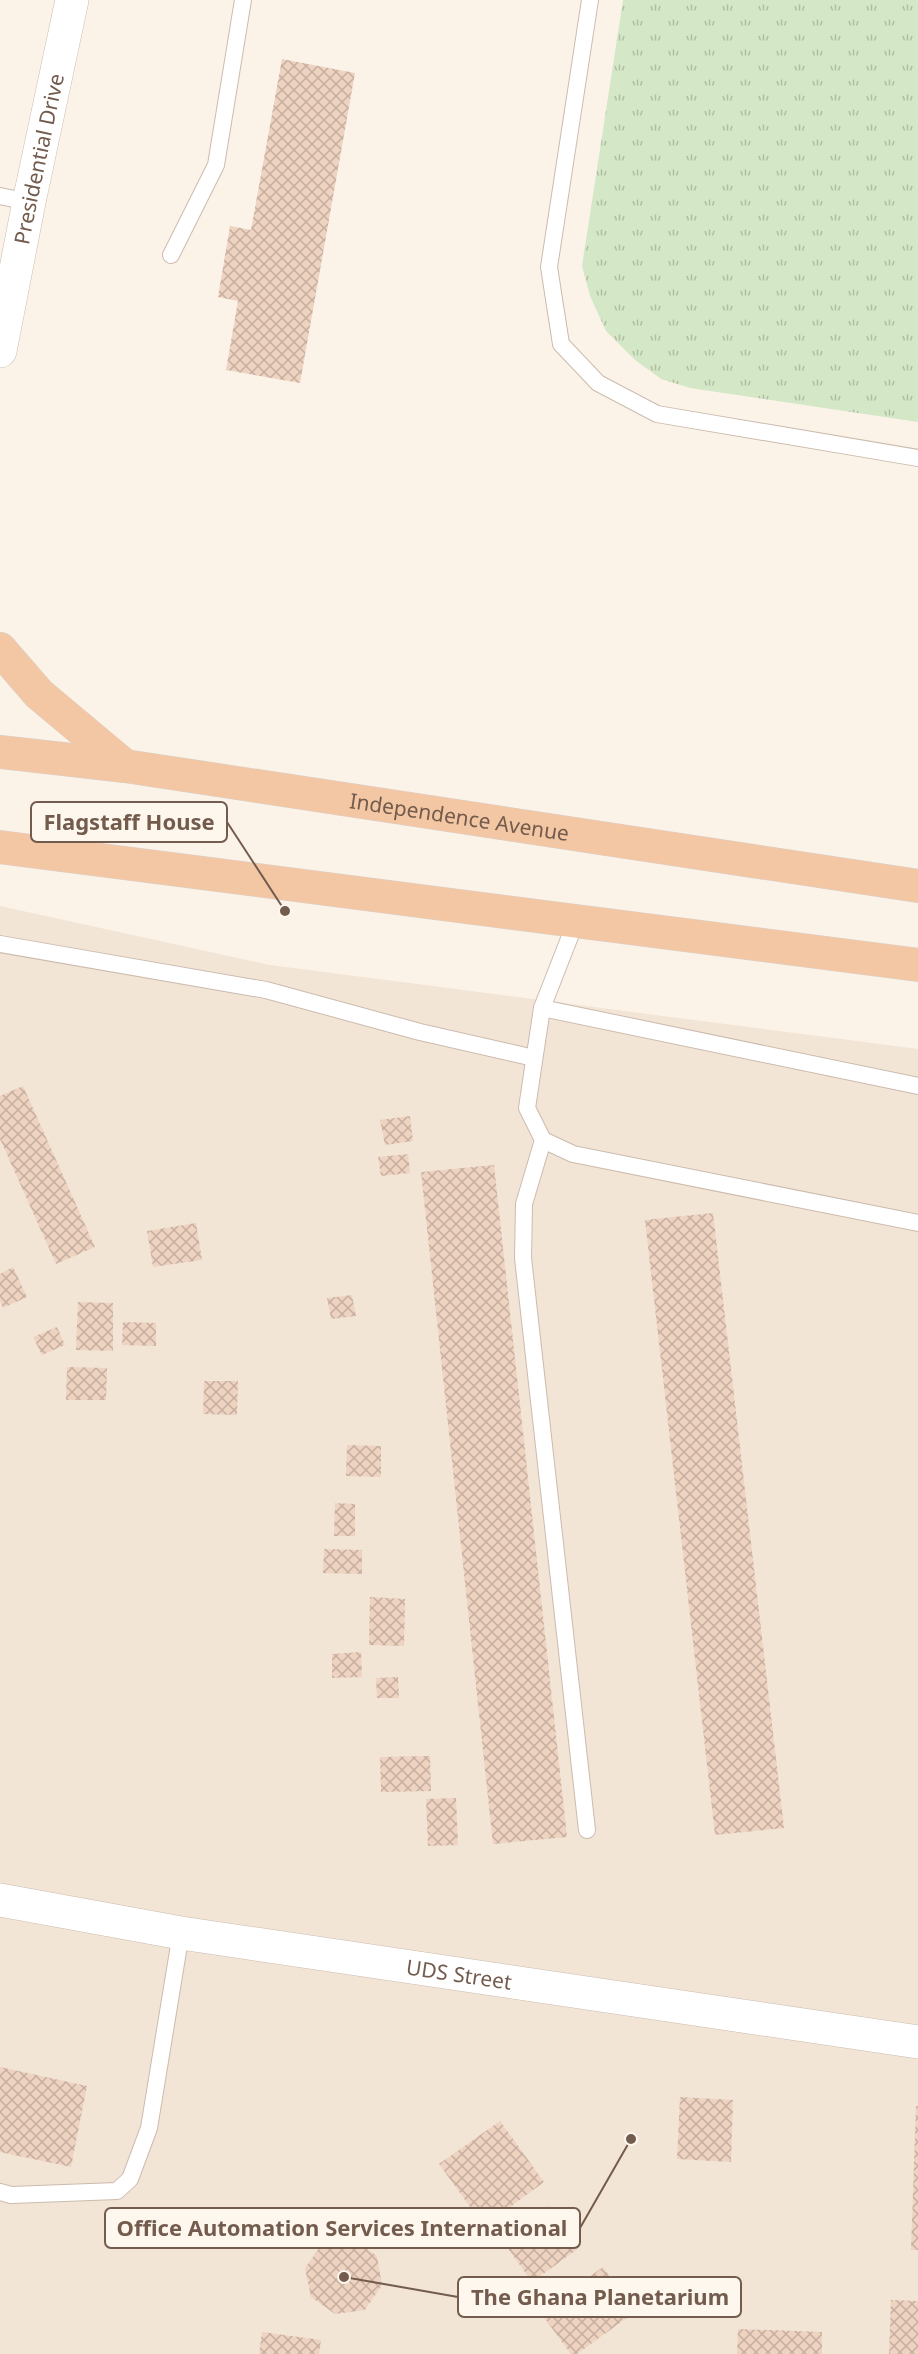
<svg xmlns="http://www.w3.org/2000/svg" width="918" height="2354" font-family="'Noto Sans',sans-serif">
<defs>
<pattern id="grass-tufts" width="24" height="20" patternUnits="userSpaceOnUse" patternTransform="scale(1.5)"><rect width="24" height="20" fill="#d4e8c7"/><path d="M3 7l-1-3M5 7V3M7 7l1-3M15 17l-1-3M17 17v-4M19 17l1-3" fill="none" stroke="#b0bfa4"/></pattern>
<pattern id="building-cross-hatch" width="8" height="8" patternUnits="userSpaceOnUse" patternTransform="scale(1.5)"><rect width="8" height="8" fill="#efd3c1"/><path d="M0 0l8 8M0 8l8-8" fill="none" stroke="#c6ae9f"/></pattern>
</defs>
<rect width="100%" height="100%" fill="#fbf3e8"/>
<polygon fill="#f2e5d6" points="0,906 270,965 918,1049 918,2354 0,2354"/>
<polygon fill="url(#grass-tufts)" points="623,0 918,0 918,422 690,388 661,379 635,360 606,331 590,296 582,266"/>
<g fill="url(#building-cross-hatch)">
<polygon points="282,59 355,73 300,383 226,370 238,301 218,297 230,226 251,230"/>
<polygon points="23,1086 95,1247 56,1264 0,1139 0,1096"/>
<polygon points="410,1116 413,1141 385,1145 380,1120"/>
<polygon points="408,1154 410,1173 381,1176 378,1157"/>
<polygon points="494,1165 567,1837 493,1844 421,1172"/>
<polygon points="713,1213 784,1828 715,1835 645,1220"/>
<polygon points="196,1223 202,1260 153,1267 147,1231"/>
<polygon points="13,1267 27,1297 3,1308 0,1301 0,1274"/>
<polygon points="352,1295 356,1316 331,1319 327,1298"/>
<polygon points="78,1302 113,1303 113,1351 76,1350"/>
<polygon points="123,1322 156,1323 156,1346 122,1345"/>
<polygon points="57,1327 65,1345 42,1355 33,1337"/>
<polygon points="67,1367 107,1368 106,1400 66,1400"/>
<polygon points="204,1381 238,1381 237,1415 203,1414"/>
<polygon points="347,1445 381,1446 381,1477 346,1476"/>
<polygon points="335,1503 355,1504 355,1536 334,1536"/>
<polygon points="324,1549 362,1550 362,1574 323,1573"/>
<polygon points="370,1597 405,1599 404,1646 369,1645"/>
<polygon points="361,1652 362,1677 332,1678 332,1654"/>
<polygon points="398,1677 399,1698 377,1698 376,1678"/>
<polygon points="430,1756 431,1791 381,1792 380,1757"/>
<polygon points="456,1798 458,1845 428,1846 426,1799"/>
<polygon points="0,2067 87,2086 71,2167 0,2152"/>
<polygon points="680,2097 733,2100 731,2162 677,2159"/>
<polygon points="916,2106 918,2106 918,2250 911,2250"/>
<polygon points="500,2121 544,2182 484,2226 439,2164"/>
<polygon points="549,2206 579,2248 532,2282 502,2240"/>
<polygon points="352,2238 377,2256 382,2285 365,2310 335,2314 311,2297 305,2268 323,2243"/>
<polygon points="603,2267 635,2312 577,2354 571,2354 540,2312"/>
<polygon points="891,2300 918,2301 918,2354 889,2354"/>
<polygon points="738,2329 822,2332 822,2354 737,2354"/>
<polygon points="262,2332 321,2340 319,2354 259,2354"/>
</g>
<g fill="none" stroke-linecap="round" stroke-linejoin="round">
<g stroke="#ccbbae" stroke-width="18">
<g id="service">
<polyline points="590,0 549,267 561,344 598,383 657,414 918,458"/>
<polyline points="0,196 29,202"/>
<polyline points="171,255 216,165 243,0"/>
<polyline points="576,921 542,1008 527,1108 543,1140 573,1154 918,1223"/>
<polyline points="0,944 266,990 420,1032 534,1058"/>
<polyline points="542,1008 918,1086"/>
<polyline points="543,1140 524,1204 523,1258 587,1830"/>
<polyline points="0,2192 11,2195 117,2191 130,2179 149,2128 181,1933"/>
</g>
</g>
<g stroke="#ccbbae" stroke-width="34">
<g id="minor">
<path id="s1" d="M0 1900 181 1933 918 2042"/>
</g>
</g>
<g stroke="#ccbbae" stroke-width="34">
<g id="tertiary">
<path id="s2" d="M0 351 29 202 72 0"/>
</g>
</g>
<g stroke="#d8d1cd" stroke-width="34">
<g id="trunk">
<polyline points="0,649 39,694 125,766"/>
<path id="s3" d="M0 752 125 766 918 886"/>
<polyline points="0,847 918,965"/>
</g>
</g>
<use href="#service" stroke="#fff" stroke-width="16"/>
<use href="#minor" stroke="#fff" stroke-width="33"/>
<use href="#tertiary" stroke="#fff" stroke-width="33"/>
<use href="#trunk" stroke="#f3c7a4" stroke-width="33"/>
</g>
<g text-anchor="middle" dominant-baseline="central" stroke-width="4.5" stroke-linejoin="round" paint-order="stroke">
<g font-size="21" fill="#735b4d" stroke="#fef7ee">
<text stroke="none"><textPath href="#s2" startOffset="196">Presidential Drive</textPath></text>
<text stroke="none"><textPath href="#s3" startOffset="464">Independence Avenue</textPath></text>
<text stroke="none"><textPath href="#s1" startOffset="465">UDS Street</textPath></text>
</g>
</g>
<path fill="none" stroke="#735b4d" stroke-width="2" d="M285 911L227 822M631 2139L580 2228M344 2277L458 2297"/>
<g fill="#735b4d" stroke="#fef7ee" stroke-width="2">
<circle cx="285" cy="911" r="6"/>
<circle cx="631" cy="2139" r="6"/>
<circle cx="344" cy="2277" r="6"/>
</g>
<g fill="#fef7ee" stroke="#735b4d" stroke-width="2">
<rect x="31" y="802" width="196" height="40" rx="6"/>
<rect x="105" y="2208" width="475" height="40" rx="6"/>
<rect x="458" y="2277" width="283" height="40" rx="6"/>
</g>
<g font-size="22" text-anchor="middle" font-weight="bold" fill="#735b4d">
<text x="129" y="830">Flagstaff House</text>
<text x="342" y="2236">Office Automation Services International</text>
<text x="600" y="2305">The Ghana Planetarium</text>
</g>
</svg>
